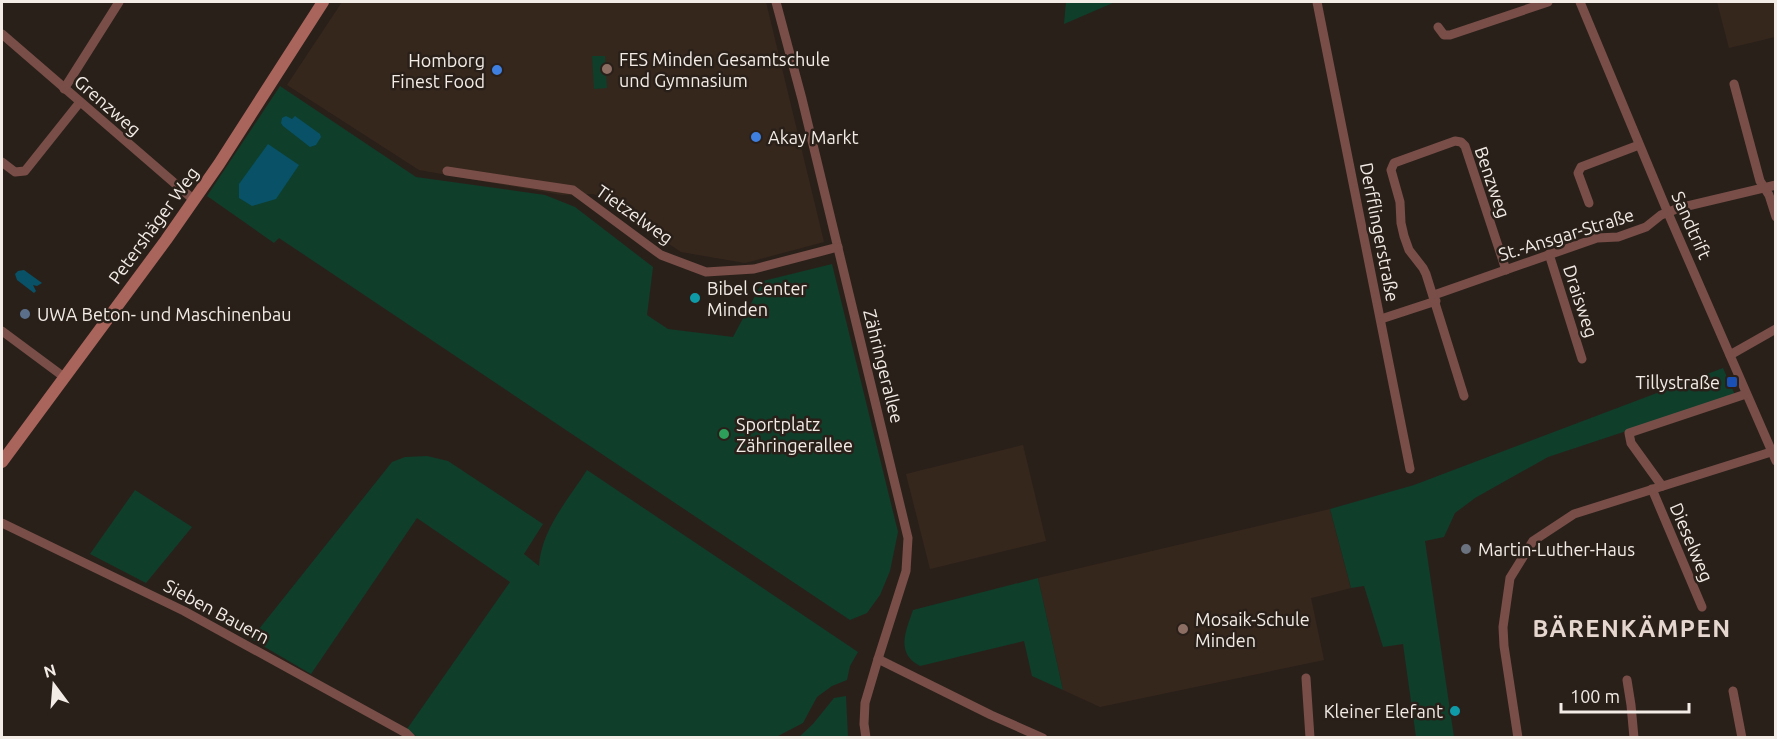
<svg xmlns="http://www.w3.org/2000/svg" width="1777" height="739" font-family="Ubuntu,sans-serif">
<rect width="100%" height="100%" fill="#2a201a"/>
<g fill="#36271d">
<polygon points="342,2 766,2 824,242 745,263 681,252 594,194 562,195 419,170 287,85"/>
<polygon points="1717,2 1775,2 1775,37 1729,48"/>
<polygon points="1023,445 1046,541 930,569 906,474"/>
<polygon points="1330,509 1351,588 1311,598 1324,660 1100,707 1063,690 1038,578"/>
</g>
<g fill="#0f3e2a">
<polygon points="1066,2 1115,2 1064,24"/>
<polygon points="592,56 605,56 607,88 594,89"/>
<polygon points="280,86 416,177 545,195 575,207 653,267 647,315 668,329 733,337 763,281 832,264 898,532 890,571 880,595 867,613 850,620 279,238 274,243 207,196"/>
<polygon points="1723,368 1735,395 1548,457 1475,498 1455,513 1444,537 1425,541 1454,737 1416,737 1403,644 1383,647 1364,586 1351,588 1330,509 1414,485"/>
<path d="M427 456 448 461 543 524 524 554 539 566C541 530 568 500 587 470L858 652 850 666 847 680 832 686 817 697 803 723 778 736 779 737H417L407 729 510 582 417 518 311 674 251 639 392 462 405 457Z"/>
<polygon points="135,490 192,527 146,583 90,554"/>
<path d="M1038 578 1063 690 1032 676 1024 641 920 666C895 653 906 631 913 610Z"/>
<polygon points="846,696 848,737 799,737 813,724 834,698"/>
</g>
<g fill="#085166">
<polygon points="286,116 292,119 295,116 320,134 321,137 316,145 310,147 283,126 281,123 282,118"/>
<polygon points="268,144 299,165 276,199 252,206 239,198 239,184"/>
<polygon points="24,270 42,283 37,286 33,285 36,291 34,293 17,280 15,274 18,271"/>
</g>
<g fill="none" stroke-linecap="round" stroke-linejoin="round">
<g stroke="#794e48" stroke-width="9">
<polyline points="776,2 802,99 908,538 906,571 878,659 865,703 864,724 866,738"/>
<polyline points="1317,2 1410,469"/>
<polyline points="1580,2 1668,213 1776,461"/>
<polyline points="1438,27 1444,35 1450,35 1548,2"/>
<polyline points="2,34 194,200"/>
<polyline points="1734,84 1760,181 1769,195 1776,217"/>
<polyline points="64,89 119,2"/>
<polyline points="2,162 15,172 25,171 80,102"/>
<polyline points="447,171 573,190 661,255 706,272 754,269 838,247"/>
<polyline points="1589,203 1578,173 1581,167 1639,145"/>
<polyline points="1549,254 1582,359"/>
<polyline points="1434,295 1597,238 1618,237 1646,227 1661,215 1679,208 1776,185"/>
<polyline points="1381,319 1436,301"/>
<polyline points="2,331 64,377"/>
<polyline points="1730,355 1776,329"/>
<polyline points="1464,396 1426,274 1423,268 1409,250 1404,236 1401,223 1400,202 1391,170 1394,163 1455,141 1461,142 1465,146 1506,270"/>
<polyline points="1662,486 1631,443 1629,433 1746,394"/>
<polyline points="1652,489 1702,607"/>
<polyline points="2,523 184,611 406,733 411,738"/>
<polyline points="878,659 991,715 1043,738"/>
<polyline points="1306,678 1310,738"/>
<polyline points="1627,680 1631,705 1634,738"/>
<polyline points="1733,691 1742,738"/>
<polyline points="1518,738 1504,646 1503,627 1510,578 1533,541 1574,514 1771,452"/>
</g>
<polyline stroke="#a9645c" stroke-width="12" points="2,462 166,240 219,164 323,2"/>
</g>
<g fill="#8d6e63" stroke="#2a201a" stroke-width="2">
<circle cx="607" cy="69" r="6"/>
<circle cx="1183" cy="629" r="6"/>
</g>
<g fill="#3f7fe0" stroke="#2a201a" stroke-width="2">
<circle cx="497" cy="70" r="6"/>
<circle cx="756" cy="137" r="6"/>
</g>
<g fill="#0f9aa8" stroke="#2a201a" stroke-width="2">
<circle cx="695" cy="298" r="6"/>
<circle cx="1455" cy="711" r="6"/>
</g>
<circle fill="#5c6f8a" stroke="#2a201a" stroke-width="2" cx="25" cy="314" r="6"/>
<rect fill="#1a4fb4" stroke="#2a201a" stroke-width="2" x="1726" y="376" width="12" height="12" rx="3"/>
<circle fill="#2e9e5b" stroke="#2a201a" stroke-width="2" cx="724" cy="434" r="6"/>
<circle fill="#6b7280" stroke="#2a201a" stroke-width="2" cx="1466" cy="549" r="6"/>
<g text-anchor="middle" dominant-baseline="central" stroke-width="5" stroke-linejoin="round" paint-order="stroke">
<g font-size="18" fill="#f2ebe6" stroke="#2a201a" text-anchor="start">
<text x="619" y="59">FES Minden Gesamtschule<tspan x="619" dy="21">und Gymnasium</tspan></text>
<text x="485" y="60" text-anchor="end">Homborg<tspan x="485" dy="21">Finest Food</tspan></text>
<text x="768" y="137">Akay Markt</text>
<text x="707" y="288">Bibel Center<tspan x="707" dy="21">Minden</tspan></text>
<text x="37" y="314">UWA Beton- und Maschinenbau</text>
<text x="1720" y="382" text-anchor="end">Tillystraße</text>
<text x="736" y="424">Sportplatz<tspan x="736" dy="21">Zähringerallee</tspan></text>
<text x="1478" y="549">Martin-Luther-Haus</text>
<text x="1195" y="619">Mosaik-Schule<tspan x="1195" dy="21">Minden</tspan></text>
<text x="1443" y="711" text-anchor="end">Kleiner Elefant</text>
</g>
<g font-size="18" fill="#f2ebe6" stroke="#2a201a">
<text transform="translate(108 105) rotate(41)">Grenzweg</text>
<text transform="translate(1493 182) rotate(71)">Benzweg</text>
<text transform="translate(635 214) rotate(35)">Tietzelweg</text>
<text transform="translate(153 225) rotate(-54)">Petershäger Weg</text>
<text transform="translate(1692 225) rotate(66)">Sandtrift</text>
<text transform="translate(1380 232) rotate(79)">Derfflingerstraße</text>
<text transform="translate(1566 234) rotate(-17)">St.-Ansgar-Straße</text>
<text transform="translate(1581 301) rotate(72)">Draisweg</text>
<text transform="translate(884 366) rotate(76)">Zähringerallee</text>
<text transform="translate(1692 542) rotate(67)">Dieselweg</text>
<text transform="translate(217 611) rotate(28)">Sieben Bauern</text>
</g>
<g font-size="24" font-weight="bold" letter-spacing="1.5" fill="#e5d7cf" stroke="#2a201a">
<text x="1632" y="628">BÄRENKÄMPEN</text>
</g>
</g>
<rect width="1777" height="739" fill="none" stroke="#f2ebe6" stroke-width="6"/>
<g transform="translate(54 685) rotate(344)" stroke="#2a201a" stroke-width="4.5" paint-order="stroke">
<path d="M0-4.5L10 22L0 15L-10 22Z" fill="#f2ebe6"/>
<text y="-9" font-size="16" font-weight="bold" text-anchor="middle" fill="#f2ebe6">N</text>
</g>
<path d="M1561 703v9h128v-9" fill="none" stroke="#f2ebe6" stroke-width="3"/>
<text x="1570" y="703" font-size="18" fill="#f2ebe6" stroke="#2a201a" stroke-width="4.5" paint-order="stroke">100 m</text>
</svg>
